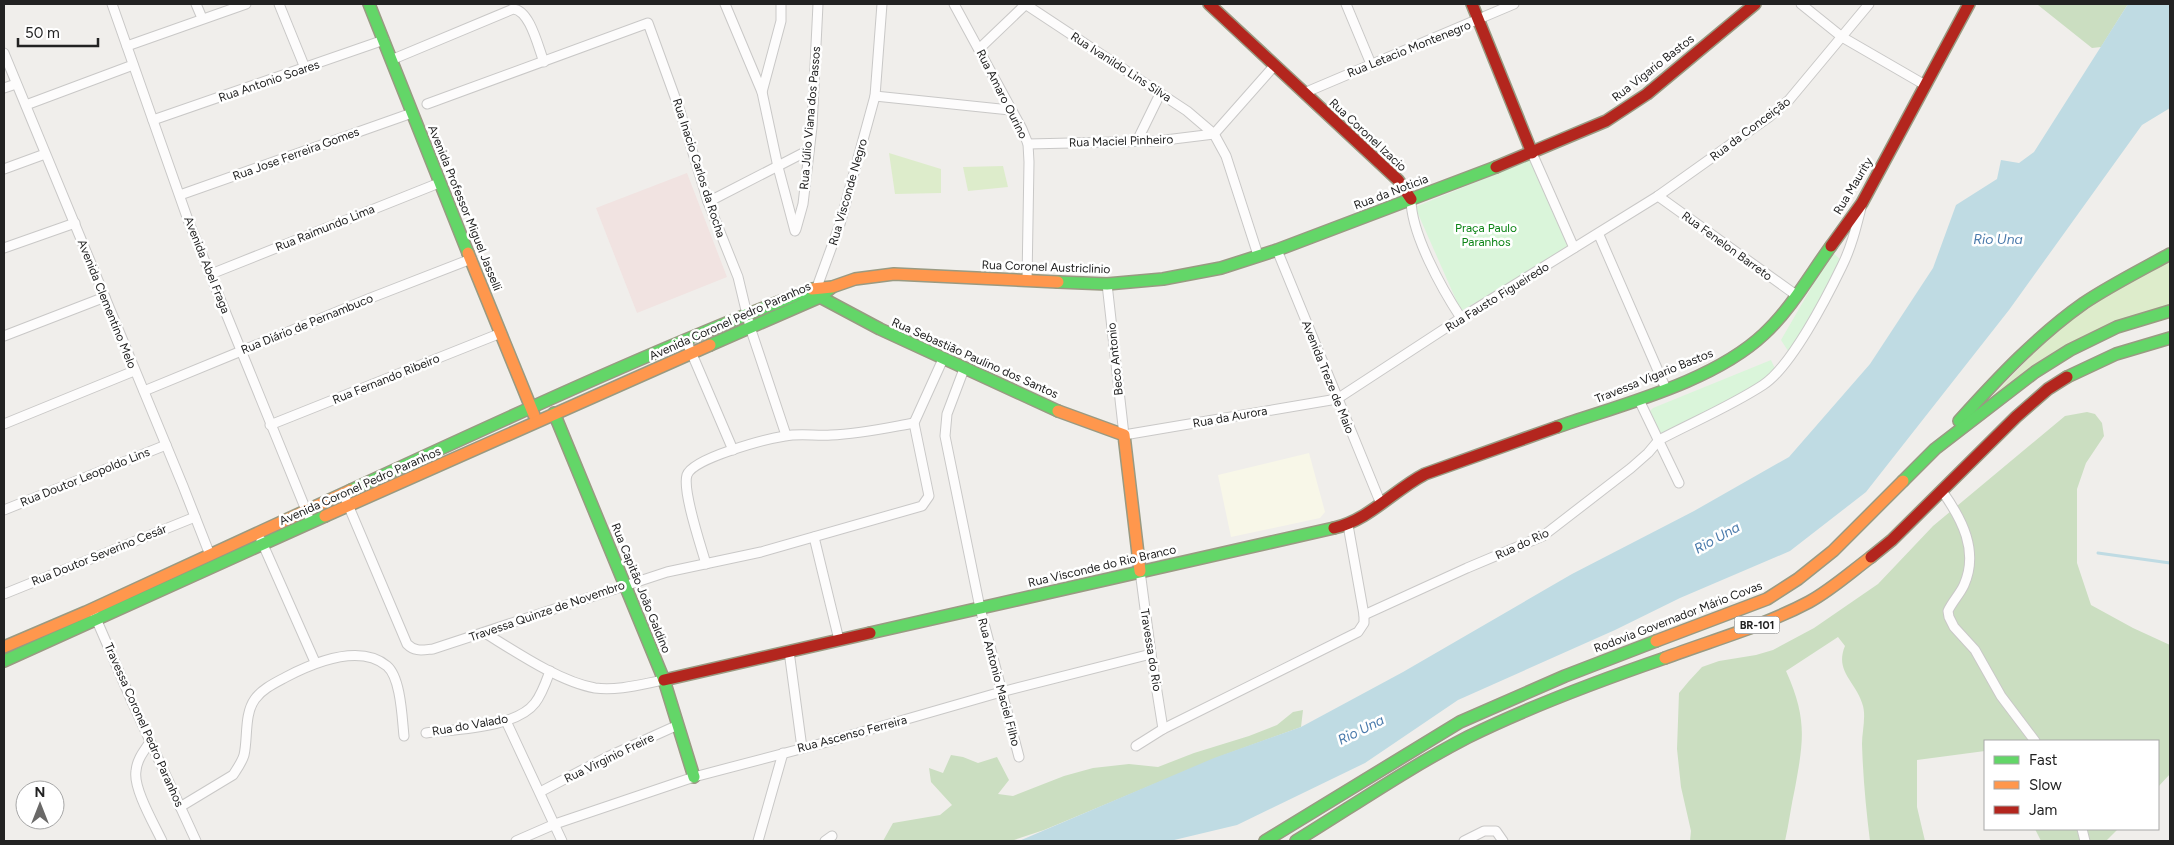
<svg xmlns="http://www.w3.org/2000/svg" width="2174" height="845" font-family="Figtree,sans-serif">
<rect width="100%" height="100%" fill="#f0eeeb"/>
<polygon fill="#f1e3e1" points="687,173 727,277 637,313 596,208"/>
<polygon fill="#f8f7e8" points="1309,453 1325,512 1320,518 1231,537 1218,475"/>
<g fill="#ddeccb">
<polygon points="889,153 941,169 941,193 895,194"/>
<polygon points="1003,166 1008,187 968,191 963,167"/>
<polygon points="2170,259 2170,310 2115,327 1983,406 2078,307"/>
</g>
<g fill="#cbdec1">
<polygon points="2011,4 2128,4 2101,47 2092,48 2038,5"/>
<path d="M2087 412 2095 414 2102 423 2104 436 2086 463 2077 489V563L2091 605 2133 628 2170 645V774L2158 787V741H1985V751L1917 760V807L1925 841H1870C1866 809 1863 777 1862 744 1862 732 1866 718 1863 706 1857 682 1834 672 1845 646L1838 637 1786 671C1807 718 1804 739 1795 788 1791 806 1789 823 1785 841H1690L1691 831 1681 787 1677 749 1679 693 1689 681 1702 667 1719 661 1756 655 1773 650 1814 628 1878 584 1933 526 2065 416Z"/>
<polygon points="1303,710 1301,727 1224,755 1044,830 1011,841 883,841 893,823 940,815 952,805 931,782 929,768 943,773 951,755 963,757 978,763 997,757 1009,780 998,794 1013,796 1064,776 1093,768 1129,764 1158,767 1194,753 1249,736 1277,725 1293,712"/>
<polygon points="2035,829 2118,829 2106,841 2041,841"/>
</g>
<g fill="#daf5da">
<polygon points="1530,160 1571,247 1461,311 1415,207"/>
<polygon points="1832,252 1842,261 1790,354 1781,340"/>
<polygon points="1771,360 1778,375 1662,436 1648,413 1653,408"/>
</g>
<polygon fill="#bfdbe3" points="2128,4 2170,4 2170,108 2142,125 2009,310 1866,492 1790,551 1680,598 1615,630 1458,700 1365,763 1237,825 1170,841 1019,841 1214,758 1301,727 1403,672 1572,574 1694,511 1789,457 1870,364 1933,268 1956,205 1997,179 2001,160 2019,163 2034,152"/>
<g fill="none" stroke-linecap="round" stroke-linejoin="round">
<polyline stroke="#bfdbe3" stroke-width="3" points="2098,553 2170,563"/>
<g stroke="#c9c8c7" stroke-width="11">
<g id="street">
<polyline points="112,4 188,220 308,515"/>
<polyline points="196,4 202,18"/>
<polyline points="279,4 305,68"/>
<polyline points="725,4 762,92 778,167 795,231"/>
<polyline points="954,4 1022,129 1028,144 1029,162 1027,281"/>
<polyline points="1025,4 1187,111 1214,134 1226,156 1258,255"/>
<polyline points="1346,4 1371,64"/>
<polyline points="1801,4 1842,37 1925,85"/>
<polyline points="127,46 246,4"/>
<polyline points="979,49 1026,4"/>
<polyline points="4,53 183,486 210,555"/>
<path d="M391 60 513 9C530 10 538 47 544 62"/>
<polyline points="4,88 16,84"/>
<polyline points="762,92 781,21 781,4"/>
<polyline points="1304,93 1514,4"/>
<polyline points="875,96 1010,110"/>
<polyline points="427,104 648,23 680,111 708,202 738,277 750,327 786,435"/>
<polyline points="26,105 133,65"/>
<polyline points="153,120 384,40"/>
<polyline points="1214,134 1275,65"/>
<polyline points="1137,141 1160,94"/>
<polyline points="1028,144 1157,141 1214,134"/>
<polyline points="1532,153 1574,248"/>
<polyline points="4,169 45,154"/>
<polyline points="180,195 412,113"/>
<polyline points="1658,196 1796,295"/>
<path d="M1411 199C1411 234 1442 289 1461 318"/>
<polyline points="708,202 809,150"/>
<polyline points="796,229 803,204 812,127 818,4"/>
<polyline points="1599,235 1666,389"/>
<polyline points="4,248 75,223"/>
<polyline points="1277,250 1381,504"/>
<polyline points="211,274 439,183"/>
<polyline points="1107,284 1124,435 1337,399 1461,318 1658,196 1769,117 1789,100 1869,4"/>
<polyline points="817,287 840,224 875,96 882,4"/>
<polyline points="4,336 105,297"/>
<polyline points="686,340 733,450"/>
<polyline points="964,369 947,414 945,436 980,608 1019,757"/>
<polyline points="144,391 368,299 471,259"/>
<polyline points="1639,400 1679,483"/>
<polyline points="4,424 134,371"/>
<polyline points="270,425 501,333"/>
<path d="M1942 491C1962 519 1979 551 1964 585 1960 594 1952 602 1948 611L1949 617 1954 627 1975 650 2001 696 2035 741"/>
<path d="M343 493 407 644C415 652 422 650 433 649L667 572 761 552 922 506 929 496 914 423 943 359"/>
<polyline points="4,510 166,445"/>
<polyline points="814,537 839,640"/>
<polyline points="261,540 315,662"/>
<path d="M706 564C701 546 682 491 687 475 693 458 766 439 785 436 799 433 816 436 831 435 859 434 886 428 914 423"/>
<polyline points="1140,571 1151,654 1163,729"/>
<polyline points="4,594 195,517"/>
<polyline points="94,614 133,704 196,841"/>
<path d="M1364 615 1467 568 1543 536 1631 468 1648 453 1659 440C1693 422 1731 406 1763 385 1791 367 1827 297 1842 266 1851 248 1856 228 1861 208"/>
<path d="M485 633C516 652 560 682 595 688 618 691 642 684 664 680"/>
<polyline points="789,651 802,748"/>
<polyline points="506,721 562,841"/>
<path d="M426 733C456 729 516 728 535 703 542 694 546 682 550 671"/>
<path d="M150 742C144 751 137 759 136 771 133 788 154 824 162 841"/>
<polyline points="1136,746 1163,729 1358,632 1364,623 1364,615 1348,525"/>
<polyline points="540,792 607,757 678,725"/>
<path d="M180 807 233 775C237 769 242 762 244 755 248 738 244 714 255 699 262 689 275 683 286 677 313 663 359 643 387 666 401 678 402 718 404 736"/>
<polyline points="2082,829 2085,841"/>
<polyline points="516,841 555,824 694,777 827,742 1001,692 1151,654"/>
<polyline points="758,841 783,753"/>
<polyline points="825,841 832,836"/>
<polyline points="1464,841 1484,831 1496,831 1503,841"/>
</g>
</g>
<g stroke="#999a82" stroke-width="14">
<g id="fast">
<polyline points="369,4 468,253"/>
<polyline points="1058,282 1107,284 1163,279 1221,268 1277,250 1496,167"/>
<polyline points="820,297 880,329 1058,411"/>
<polyline points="710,345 820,297 832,287"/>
<polyline points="2067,377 2116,354 2170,338"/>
<polyline points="554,413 664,680 694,777"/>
<path d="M1959 421C1997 379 2037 336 2084 303 2111 285 2141 270 2170 254"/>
<path d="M1557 427C1623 404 1713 382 1764 334 1791 309 1810 275 1831 246"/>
<polyline points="1903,481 1935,449 2035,372 2070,350 2117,327 2170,311"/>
<path d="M351 490C503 420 655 349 812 289"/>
<polyline points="870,633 1334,528"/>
<polyline points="4,661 325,516"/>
<polyline points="1265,841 1460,722 1565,676 1656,641"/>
<path d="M1296 841C1353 806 1408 768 1468 737 1531 706 1598 681 1665 658"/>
</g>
</g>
<g stroke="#999a82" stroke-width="14">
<g id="slow">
<polyline points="468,253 534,415"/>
<polyline points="812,289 832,287 855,279 894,274 1058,282"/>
<polyline points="1058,411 1124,435 1140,571"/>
<polyline points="325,516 710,345"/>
<polyline points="1656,641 1767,599 1798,579 1833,551 1903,481"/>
<polyline points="4,647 86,612 351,490"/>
<path d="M1665 658C1713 640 1764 626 1809 602 1831 590 1851 572 1871 557"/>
</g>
</g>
<g stroke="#999a82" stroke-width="14">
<g id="jam">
<polyline points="1209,4 1398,180 1411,199"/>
<polyline points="1472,4 1532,153"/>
<polyline points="1496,167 1606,121 1647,94 1755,4"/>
<polyline points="1831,246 1862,203 1969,4"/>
<path d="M1334 528C1369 520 1394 490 1425 474L1557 427"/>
<polyline points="1871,557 1892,540 2016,417 2048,389 2067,377"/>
<polyline points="664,680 870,633"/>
</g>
</g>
<use href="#street" stroke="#fdfcfc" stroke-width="9"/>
<use href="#fast" stroke="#63d668" stroke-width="11"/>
<use href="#slow" stroke="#ff974d" stroke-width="11"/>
<use href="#jam" stroke="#b3261e" stroke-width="11"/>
</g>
<g text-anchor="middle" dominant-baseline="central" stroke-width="5" stroke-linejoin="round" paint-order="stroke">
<rect fill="#fff" stroke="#646464" stroke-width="1" x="1734.5" y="616.5" width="45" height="17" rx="4"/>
<g font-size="11" font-weight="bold" fill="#222">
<text x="1757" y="625">BR-101</text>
</g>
<g font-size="12" fill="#222" stroke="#fff">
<text transform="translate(1409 49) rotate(-22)">Rua Letacio Montenegro</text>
<text transform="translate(1121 67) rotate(33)">Rua Ivanildo Lins Silva</text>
<text transform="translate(1653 68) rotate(-38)">Rua Vigario Bastos</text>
<text transform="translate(269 81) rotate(-19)">Rua Antonio Soares</text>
<text transform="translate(1002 94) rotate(63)">Rua Amaro Ourino</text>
<text transform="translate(810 118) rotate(-85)">Rua Júlio Viana dos Passos</text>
<text transform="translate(1750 129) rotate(-37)">Rua da Conceição</text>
<text transform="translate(1368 135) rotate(43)">Rua Coronel Izacio</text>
<text transform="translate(1121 141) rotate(-2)">Rua Maciel Pinheiro</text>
<text transform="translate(296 154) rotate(-20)">Rua Jose Ferreira Gomes</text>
<text transform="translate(699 168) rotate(72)">Rua Inacio Carlos da Rocha</text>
<text transform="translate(1853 186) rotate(-59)">Rua Maurity</text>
<text transform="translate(848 192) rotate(-74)">Rua Visconde Negro</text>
<text transform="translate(1391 192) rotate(-21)">Rua da Noticia</text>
<text transform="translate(465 208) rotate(68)">Avenida Professor Miguel Jasselli</text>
<text transform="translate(325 228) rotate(-22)">Rua Raimundo Lima</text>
<text transform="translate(1727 246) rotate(36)">Rua Fenelon Barreto</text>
<text transform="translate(207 265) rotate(68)">Avenida Abel Fraga</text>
<text transform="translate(1046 267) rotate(2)">Rua Coronel Austriclinio</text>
<text transform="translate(1497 297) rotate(-32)">Rua Fausto Figueiredo</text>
<text transform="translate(107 304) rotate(68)">Avenida Clementino Melo</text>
<text transform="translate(730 321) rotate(-24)">Avenida Coronel Pedro Paranhos</text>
<text transform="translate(307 324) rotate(-22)">Rua Diário de Pernambuco</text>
<text transform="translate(975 358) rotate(24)">Rua Sebastião Paulino dos Santos</text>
<text transform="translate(1115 359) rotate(-96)">Beco Antonio</text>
<text transform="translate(1654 376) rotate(-22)">Travessa Vigario Bastos</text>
<text transform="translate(1328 377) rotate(68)">Avenida Treze de Maio</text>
<text transform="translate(386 379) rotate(-22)">Rua Fernando Ribeiro</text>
<text transform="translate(1230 417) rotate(-10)">Rua da Aurora</text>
<text transform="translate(85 477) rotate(-22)">Rua Doutor Leopoldo Lins</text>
<text transform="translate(360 486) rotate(-24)">Avenida Coronel Pedro Paranhos</text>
<text transform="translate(1522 544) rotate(-25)">Rua do Rio</text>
<text transform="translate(99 555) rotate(-22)">Rua Doutor Severino Cesár</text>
<text transform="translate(1102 566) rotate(-13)">Rua Visconde do Rio Branco</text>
<text transform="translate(641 588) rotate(68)">Rua Capitão João Galdino</text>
<text transform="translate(547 611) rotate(-19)">Travessa Quinze de Novembro</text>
<text transform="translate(1678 617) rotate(-21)">Rodovia Governador Mário Covas</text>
<text transform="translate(1151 650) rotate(81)">Travessa do Rio</text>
<text transform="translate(999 682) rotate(75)">Rua Antonio Maciel Filho</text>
<text transform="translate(144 725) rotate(66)">Travessa Coronel Pedro Paranhos</text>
<text transform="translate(470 725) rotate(-10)">Rua do Valado</text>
<text transform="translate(852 734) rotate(-15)">Rua Ascenso Ferreira</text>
<text transform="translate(609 758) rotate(-26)">Rua Virginio Freire</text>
</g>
<g font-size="12" fill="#0c8416" stroke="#fff">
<text x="1486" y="228">Praça Paulo<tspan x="1486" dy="14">Paranhos</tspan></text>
</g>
<g font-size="14" font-style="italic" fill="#4a7aab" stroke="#fff">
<text x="1998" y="239">Rio Una</text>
<text transform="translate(1717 538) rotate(-29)">Rio Una</text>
<text transform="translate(1361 730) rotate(-26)">Rio Una</text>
</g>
</g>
<rect width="2174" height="845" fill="none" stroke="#222222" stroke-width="10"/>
<rect x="1984" y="740" width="175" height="90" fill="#ffffff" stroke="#a7a7a7"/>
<rect x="1994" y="756" width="25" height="8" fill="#63d668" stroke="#a7a7a7"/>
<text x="2029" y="765" font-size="15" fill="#222222">Fast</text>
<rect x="1994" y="781" width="25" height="8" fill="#ff974d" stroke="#a7a7a7"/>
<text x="2029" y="790" font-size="15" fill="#222222">Slow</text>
<rect x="1994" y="806" width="25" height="8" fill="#b3261e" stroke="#a7a7a7"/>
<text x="2029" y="815" font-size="15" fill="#222222">Jam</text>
<g transform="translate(40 805)"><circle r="24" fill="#ffffff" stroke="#a7a7a7"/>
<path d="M0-4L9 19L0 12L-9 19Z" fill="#6a6968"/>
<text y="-8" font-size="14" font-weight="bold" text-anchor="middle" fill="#222222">N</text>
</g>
<path d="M18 38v8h80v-8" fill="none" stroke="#222222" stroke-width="2.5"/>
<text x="25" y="38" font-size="15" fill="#222222" stroke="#ffffff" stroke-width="4" paint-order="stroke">50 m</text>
</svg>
